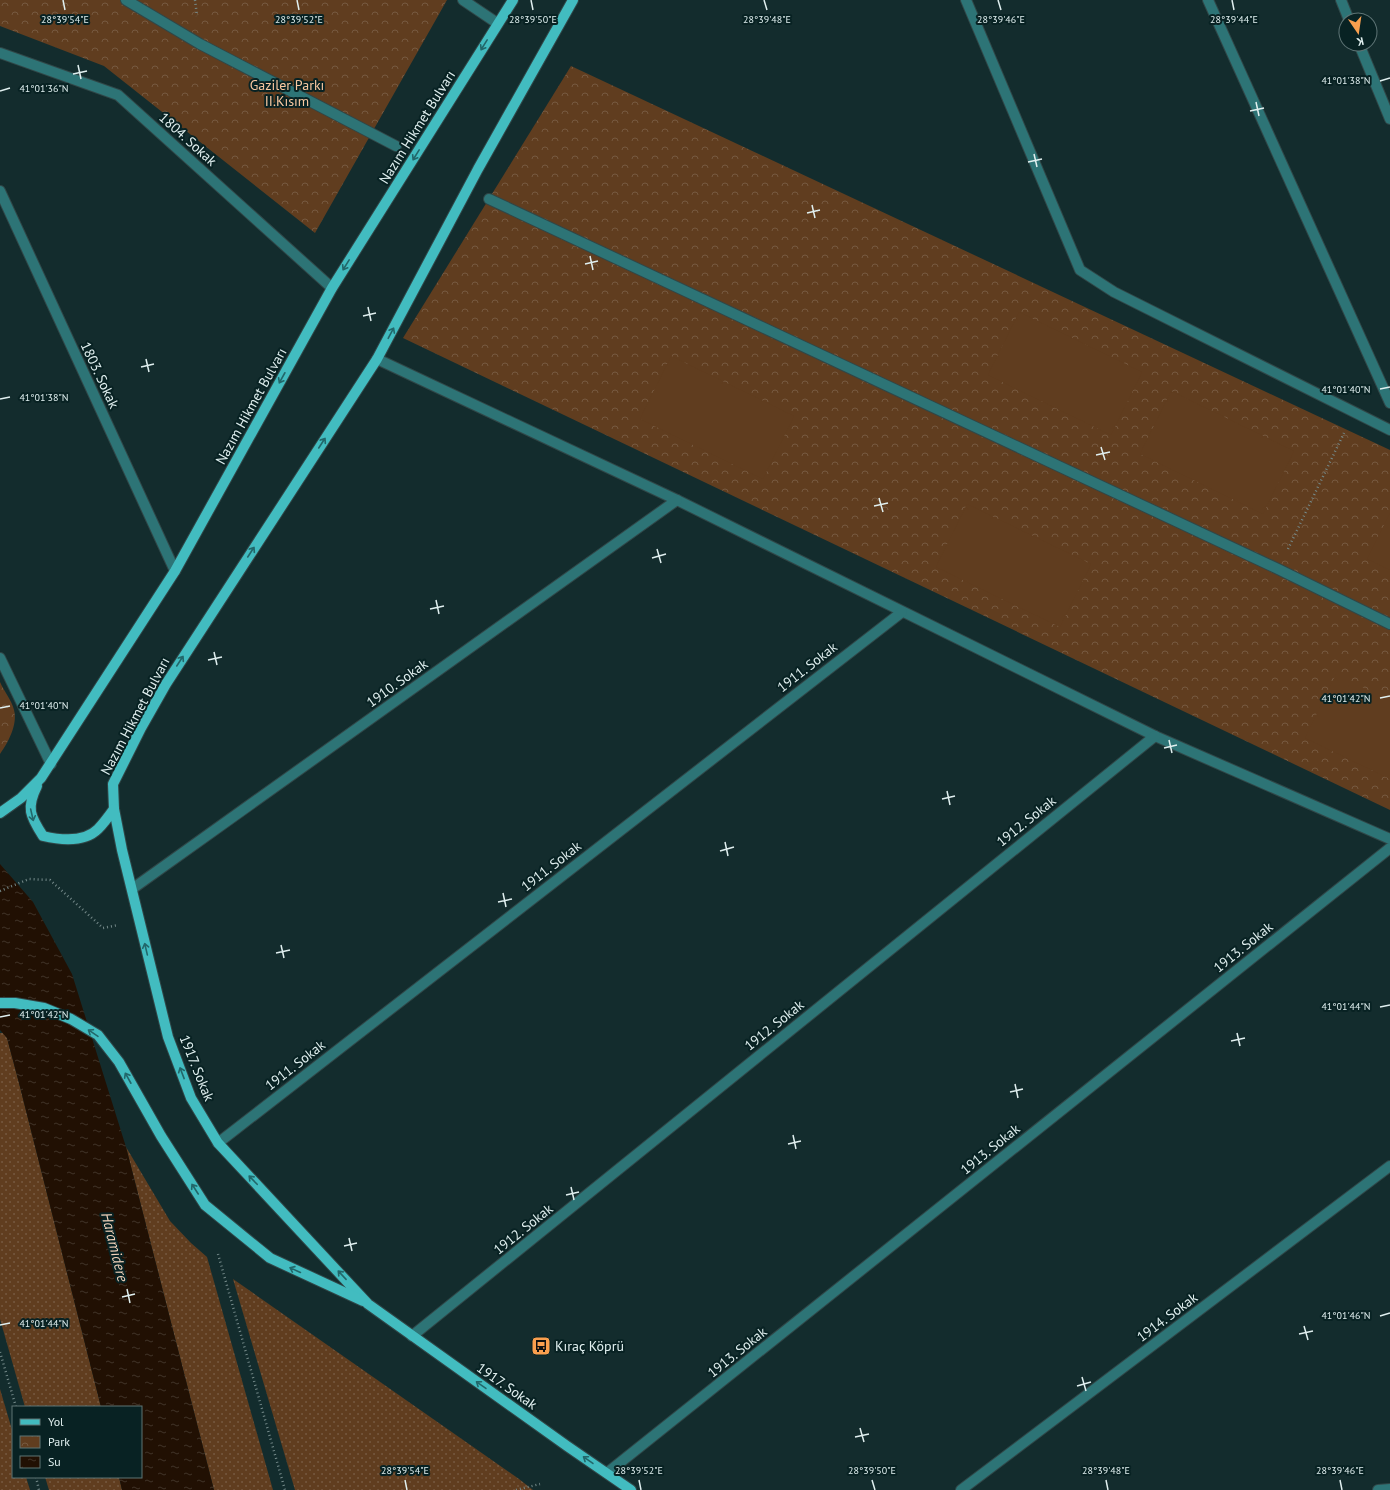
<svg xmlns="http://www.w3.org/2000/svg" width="1390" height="1490" font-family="'PT Sans',sans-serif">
<defs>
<pattern id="grass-dots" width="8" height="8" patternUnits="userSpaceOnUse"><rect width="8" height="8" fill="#603d1f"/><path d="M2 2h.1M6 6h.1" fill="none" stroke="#765940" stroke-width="1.8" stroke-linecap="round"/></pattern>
<pattern id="park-crowns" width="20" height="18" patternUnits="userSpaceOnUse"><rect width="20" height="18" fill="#603d1f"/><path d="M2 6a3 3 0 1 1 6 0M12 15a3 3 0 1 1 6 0" fill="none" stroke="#765940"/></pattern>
<pattern id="water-ripples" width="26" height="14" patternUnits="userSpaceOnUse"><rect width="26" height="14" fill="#211003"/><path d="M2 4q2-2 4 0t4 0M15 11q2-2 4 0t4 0" fill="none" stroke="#413328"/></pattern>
</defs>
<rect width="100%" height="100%" fill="#132c2d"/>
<g fill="url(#grass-dots)">
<polygon points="0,1033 3,1033 7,1038 19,1083 101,1407 25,1407 0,1319"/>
<polygon points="126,1147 170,1221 191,1243 207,1257 273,1490 214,1490"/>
<polygon points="233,1279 519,1479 533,1490 295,1490"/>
<polygon points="0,1389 13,1433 13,1477 26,1477 30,1490 0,1490"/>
<polygon points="45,1477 119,1477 122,1490 49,1490"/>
</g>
<g fill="url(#park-crowns)">
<polygon points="0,0 447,0 315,233 104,66 0,26"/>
<polygon points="571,66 1390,450 1390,810 403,338"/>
<path d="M0 682C4 691 12 701 14 710 18 724 8 743 0 754Z"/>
</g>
<g fill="#603d1f">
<polygon points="1019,312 1142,372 1111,435 988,375"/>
<polygon points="671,356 794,416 763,479 640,419"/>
<polygon points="1171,391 1294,451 1263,514 1140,454"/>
<polygon points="967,504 1091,564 1060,627 936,567"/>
<polygon points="1390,513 1390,570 1367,559"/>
<polygon points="1336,674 1390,701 1390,779 1305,738"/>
</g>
<polygon fill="url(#water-ripples)" points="0,864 33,902 72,974 126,1147 214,1490 122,1490 119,1477 141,1477 141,1407 101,1407 19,1083 7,1038 0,1030"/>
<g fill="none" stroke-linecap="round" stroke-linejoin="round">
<g stroke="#304748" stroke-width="12">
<g id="minor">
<polyline points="126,0 200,44 396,146"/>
<polyline points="463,0 497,23"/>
<polyline points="966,0 1080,270 1114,292 1390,430"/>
<polyline points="1208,0 1390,403"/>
<polyline points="1341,0 1349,20"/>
<polyline points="1359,44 1390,119"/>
<polyline points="0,53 118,95 332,288"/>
<polyline points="0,191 175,571"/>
<polyline points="489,199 1278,569 1390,624"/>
<polyline points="377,359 677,500 1155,736 1390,839"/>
<polyline points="0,658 51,764"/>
<polyline points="132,889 677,500"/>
<polyline points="218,1143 902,612"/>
<polyline points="412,1336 1155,736"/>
<polyline points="607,1473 1390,848"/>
<polyline points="961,1490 1390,1166"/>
<polyline points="1378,1490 1390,1489"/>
</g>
</g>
<g stroke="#304748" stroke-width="12">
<g id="major">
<polyline points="573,0 478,169 377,359 166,684 141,728 113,784 114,809 122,850 168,1037 191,1098 218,1143 368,1304 567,1446 631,1490"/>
<path d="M37 786C26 808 30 816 43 836 60 840 84 843 98 829 104 823 109 816 114 809"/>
<polyline points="0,813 21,798 41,778 175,571 332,288 513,0"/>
<polyline points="0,1003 15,1003 44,1008 71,1019 98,1035 119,1062 161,1136 205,1205 270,1258 363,1301"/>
</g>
</g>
<g stroke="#748989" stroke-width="2.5" stroke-dasharray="1 3" stroke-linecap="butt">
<polyline points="195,0 197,16"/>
<polyline points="1288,549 1344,433"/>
<polyline points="0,891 29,879 50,880 103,928 118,925"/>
<polyline points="218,1254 285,1490"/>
<polyline points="0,1352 16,1407"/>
<polyline points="36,1477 39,1490"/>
<polyline points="516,1490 540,1484"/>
</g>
<use href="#minor" stroke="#2d7476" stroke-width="10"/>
<use href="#major" stroke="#42bcc0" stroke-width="10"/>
</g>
<defs><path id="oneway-shaft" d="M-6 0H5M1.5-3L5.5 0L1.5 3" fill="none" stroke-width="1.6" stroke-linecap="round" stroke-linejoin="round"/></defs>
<g stroke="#22676a">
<use href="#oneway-shaft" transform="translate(484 45) rotate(122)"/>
<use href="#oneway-shaft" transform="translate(416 155) rotate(122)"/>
<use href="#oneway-shaft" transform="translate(346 265) rotate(122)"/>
<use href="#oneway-shaft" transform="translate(391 333) rotate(-62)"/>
<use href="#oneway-shaft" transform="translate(282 378) rotate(119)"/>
<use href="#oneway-shaft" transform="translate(322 443) rotate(-57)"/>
<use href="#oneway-shaft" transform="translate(251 552) rotate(-57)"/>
<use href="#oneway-shaft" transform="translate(180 661) rotate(-57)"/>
<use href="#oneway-shaft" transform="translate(32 815) rotate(77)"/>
<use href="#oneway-shaft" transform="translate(146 949) rotate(-103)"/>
<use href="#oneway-shaft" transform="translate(93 1033) rotate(-146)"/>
<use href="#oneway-shaft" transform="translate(182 1073) rotate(-111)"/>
<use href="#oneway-shaft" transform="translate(128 1078) rotate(-119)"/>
<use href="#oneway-shaft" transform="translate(253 1180) rotate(-134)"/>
<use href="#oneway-shaft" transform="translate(195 1189) rotate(-123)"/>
<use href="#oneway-shaft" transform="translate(295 1270) rotate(-155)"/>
<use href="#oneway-shaft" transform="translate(342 1275) rotate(-133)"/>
<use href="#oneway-shaft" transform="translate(481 1385) rotate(-145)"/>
<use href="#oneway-shaft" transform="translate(588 1460) rotate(-145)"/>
</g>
<path fill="none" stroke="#e0efef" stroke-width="1.5" d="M63 0 65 10M297 0 299 10M531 0 533 10M764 0 767 10M998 0 1001 10M1232 0 1234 10M78 65 81 79M73 74 87 71M1380 81 1390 78M0 91 10 88M1256 102 1259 116M1250 111 1264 108M1034 154 1037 167M1028 162 1042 159M812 205 815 218M807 213 820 210M590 256 593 270M585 264 598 261M368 307 371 321M363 316 376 313M146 359 149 372M141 367 154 364M1380 389 1390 387M0 399 10 397M1101 447 1105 460M1096 455 1110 452M879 498 883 512M874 506 888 503M657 549 661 563M652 558 666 554M436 600 439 614M430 609 444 606M214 652 217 665M208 660 222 657M1380 698 1390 696M0 708 10 706M1169 740 1172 753M1164 748 1177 745M947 791 950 805M942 799 955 796M725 842 728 856M720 851 734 847M503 893 506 907M498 902 512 899M281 945 284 958M276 953 290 950M1380 1007 1390 1005M0 1017 10 1015M1237 1033 1240 1046M1231 1041 1245 1038M1015 1084 1018 1098M1010 1092 1023 1089M793 1135 796 1149M788 1144 801 1141M571 1187 574 1200M566 1195 579 1192M349 1238 352 1251M344 1246 357 1243M127 1289 130 1303M122 1297 135 1294M1380 1316 1390 1313M0 1325 10 1323M1304 1326 1308 1340M1299 1334 1313 1331M1082 1377 1086 1391M1077 1386 1091 1382M860 1428 864 1442M855 1437 869 1434M405 1480 407 1490M639 1480 641 1490M872 1480 875 1490M1106 1480 1108 1490M1340 1480 1342 1490"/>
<defs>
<g id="bus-square" transform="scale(1)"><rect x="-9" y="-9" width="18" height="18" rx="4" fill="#fa9f4e" stroke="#082223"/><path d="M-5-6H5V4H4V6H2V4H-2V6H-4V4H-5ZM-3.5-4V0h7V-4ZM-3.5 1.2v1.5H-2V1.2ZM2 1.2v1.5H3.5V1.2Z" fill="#111"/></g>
</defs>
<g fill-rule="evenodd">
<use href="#bus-square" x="541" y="1346"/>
</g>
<g text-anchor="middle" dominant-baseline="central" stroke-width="4" stroke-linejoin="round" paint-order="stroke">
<g font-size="14" fill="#f9c8a1" stroke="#082223">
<text x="287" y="85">Gaziler Parkı<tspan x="287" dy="16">II.Kısım</tspan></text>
</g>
<g font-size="14" fill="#e0efef" stroke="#082223">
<text transform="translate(417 127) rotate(-58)">Nazım Hikmet Bulvarı</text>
<text transform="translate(188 139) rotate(42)">1804. Sokak</text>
<text transform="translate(100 375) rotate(65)">1803. Sokak</text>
<text transform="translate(251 406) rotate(-61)">Nazım Hikmet Bulvarı</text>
<text transform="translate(807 667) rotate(-38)">1911. Sokak</text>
<text transform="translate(397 683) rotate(-36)">1910. Sokak</text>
<text transform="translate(135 716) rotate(-62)">Nazım Hikmet Bulvarı</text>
<text transform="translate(1026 821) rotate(-39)">1912. Sokak</text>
<text transform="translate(551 866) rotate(-38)">1911. Sokak</text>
<text transform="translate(1243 947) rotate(-39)">1913. Sokak</text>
<text transform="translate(774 1025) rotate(-39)">1912. Sokak</text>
<text transform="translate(295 1065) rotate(-38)">1911. Sokak</text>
<text transform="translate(197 1068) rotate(68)">1917. Sokak</text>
<text transform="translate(990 1149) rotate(-39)">1913. Sokak</text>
<text transform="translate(523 1229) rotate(-39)">1912. Sokak</text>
<text transform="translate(1167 1317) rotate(-37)">1914. Sokak</text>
<text transform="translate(737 1352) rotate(-39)">1913. Sokak</text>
<text transform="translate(507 1386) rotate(35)">1917. Sokak</text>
</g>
<g font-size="14" fill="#e0efef" stroke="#082223" text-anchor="start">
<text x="555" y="1346">Kıraç Köprü</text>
</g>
<g font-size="15" font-style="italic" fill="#f6d5bc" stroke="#082223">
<text transform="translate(115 1247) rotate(76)">Haramidere</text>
</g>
</g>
<g font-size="10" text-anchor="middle" fill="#e0efef" stroke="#082223" stroke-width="4" stroke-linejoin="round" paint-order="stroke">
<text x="65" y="23">28°39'54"E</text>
<text x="299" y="23">28°39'52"E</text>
<text x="533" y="23">28°39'50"E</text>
<text x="767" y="23">28°39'48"E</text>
<text x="1001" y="23">28°39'46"E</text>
<text x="1234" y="23">28°39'44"E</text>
<text x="1346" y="84">41°01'38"N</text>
<text x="44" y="92">41°01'36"N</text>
<text x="1346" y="393">41°01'40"N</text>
<text x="44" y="401">41°01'38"N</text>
<text x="1346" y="702">41°01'42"N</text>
<text x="44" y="709">41°01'40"N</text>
<text x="1346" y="1010">41°01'44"N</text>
<text x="44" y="1018">41°01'42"N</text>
<text x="1346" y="1319">41°01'46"N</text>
<text x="44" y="1327">41°01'44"N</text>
<text x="405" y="1474">28°39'54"E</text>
<text x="639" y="1474">28°39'52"E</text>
<text x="872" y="1474">28°39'50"E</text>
<text x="1106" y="1474">28°39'48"E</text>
<text x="1340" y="1474">28°39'46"E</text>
</g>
<rect x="12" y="1406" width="130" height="72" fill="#082223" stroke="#5e7475"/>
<rect x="20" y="1419" width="20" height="6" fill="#42bcc0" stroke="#5e7475"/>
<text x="48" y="1426" font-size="12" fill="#e0efef">Yol</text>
<rect x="20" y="1436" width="20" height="12" fill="url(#park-crowns)" stroke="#5e7475"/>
<text x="48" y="1446" font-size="12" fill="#e0efef">Park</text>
<rect x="20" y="1456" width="20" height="12" fill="url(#water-ripples)" stroke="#5e7475"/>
<text x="48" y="1466" font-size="12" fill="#e0efef">Su</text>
<g transform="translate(1358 32) rotate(167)"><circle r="19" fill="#082223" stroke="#5e7475"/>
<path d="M0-3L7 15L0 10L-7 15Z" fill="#fa9f4e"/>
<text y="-6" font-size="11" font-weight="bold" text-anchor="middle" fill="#e0efef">K</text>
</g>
</svg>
